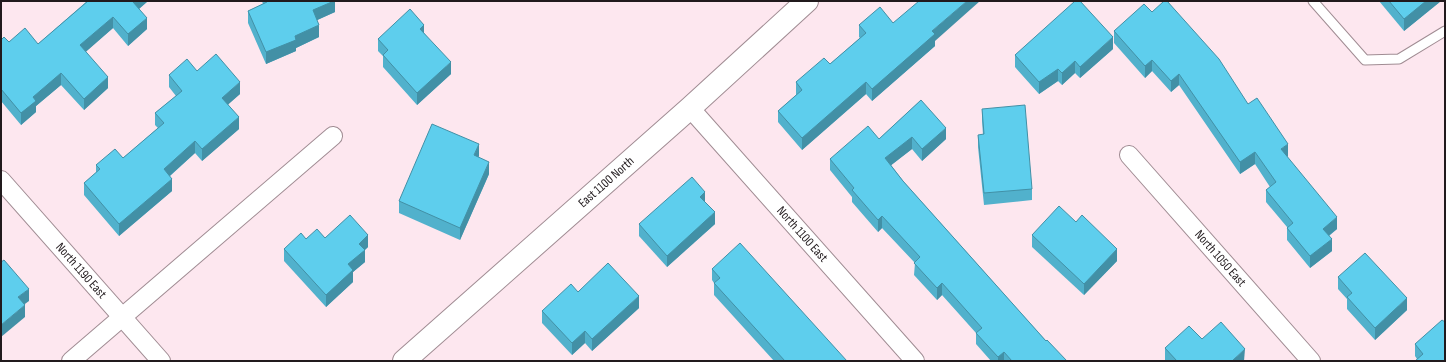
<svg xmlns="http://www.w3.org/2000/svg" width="1446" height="362" font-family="'Sofia Sans Condensed',sans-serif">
<rect width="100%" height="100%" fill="#fde7ef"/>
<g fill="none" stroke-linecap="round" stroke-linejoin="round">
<g stroke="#a08c93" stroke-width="11">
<polyline id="lane" points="1313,1 1365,60 1399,59 1445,31"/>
</g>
<g stroke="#a08c93" stroke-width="20">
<g id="street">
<path id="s1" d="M690 108 915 361"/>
<path id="s2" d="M1129 155 1311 361"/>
<path id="s3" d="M1 180 161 361"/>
<polyline points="71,361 333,136"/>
</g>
</g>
<g stroke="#a08c93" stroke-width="24">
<g id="secondary">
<path id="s4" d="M404 361 690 108 807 1"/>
</g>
</g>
<use href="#lane" stroke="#fff" stroke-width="9"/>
<use href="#street" stroke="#fff" stroke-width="18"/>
<use href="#secondary" stroke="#fff" stroke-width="22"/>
</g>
<g fill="#51b1cc">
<polygon points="85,1 148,1 139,9 147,29 128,46 113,28 85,52 108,88 84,110 61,85 36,106 36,112 21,125 1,101 1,40 9,42 38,44 86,2"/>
<polygon points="262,1 335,1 335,12 317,20 319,37 296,48 296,51 266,64 248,23 248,11 263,4"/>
<polygon points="1379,1 1441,1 1404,31"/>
<polygon points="1152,12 1248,104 1288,156 1287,157 1337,229 1329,236 1332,251 1310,268 1287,240 1287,227 1266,202 1266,190 1270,187 1255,164 1240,174 1179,85 1171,92 1152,71 1145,78 1114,43 1114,31"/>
<polygon points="859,25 935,41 935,46 872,101 866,94 802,150 778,122 778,111 796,95 796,82 830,64 860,38 859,37"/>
<polygon points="424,33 451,74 417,105 383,67 383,56 378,51 378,39"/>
<polygon points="1113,49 1080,78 1075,73 1062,85 1058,81 1039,94 1015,67 1015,55"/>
<polygon points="197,71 240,94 228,104 239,129 202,161 195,153 170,176 172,191 119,236 84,195 84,183 96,173 96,165 123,158 158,128 155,125 155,113 176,96 169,87 169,75"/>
<polygon points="921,100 946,139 922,161 912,149 891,165 903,181 1046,341 1067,361 991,361 976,344 976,333 942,295 937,300 914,275 915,263 882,228 878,232 852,202 852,197 830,170 830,159 879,139"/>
<polygon points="982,109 1032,189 1032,200 984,205 978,147 978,135 983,135 982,120"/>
<polygon points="479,156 478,157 489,174 460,240 399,213 399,201"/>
<polygon points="705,202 715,224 667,267 639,236 639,224"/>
<polygon points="1076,222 1117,261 1084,295 1032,247 1032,235"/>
<polygon points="325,238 368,247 365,250 365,262 353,272 353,282 326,307 284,261 284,249 306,239"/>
<polygon points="712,269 847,361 774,361 714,295 714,283 712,280"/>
<polygon points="1338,277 1407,310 1375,340 1347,309 1347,299 1338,289"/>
<polygon points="578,292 639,308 592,351 585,343 572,355 542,323 542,311"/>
<polygon points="1202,339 1245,361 1166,361 1165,360 1165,348"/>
<polygon points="1415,344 1445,361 1417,359 1415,356"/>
</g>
<g fill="#4290a6">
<polygon points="135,1 148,1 133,14 133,2"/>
<polygon points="334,1 335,1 335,12 313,22 313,10"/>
<polygon points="967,1 980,1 935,41 935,46 872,101 872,89 932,31"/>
<polygon points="1426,1 1441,1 1404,31 1404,19"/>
<polygon points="113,17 113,28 80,57 80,45"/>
<polygon points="147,18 147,29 128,46 128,34"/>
<polygon points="319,25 319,37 296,48 296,51 266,64 266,52 295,36"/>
<polygon points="424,25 424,36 420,29"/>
<polygon points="1113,37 1113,49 1080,78 1080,67"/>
<polygon points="1152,60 1152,71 1145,78 1145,66"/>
<polygon points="1075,61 1075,73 1062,85 1062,73"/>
<polygon points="451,62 451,74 417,105 417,93"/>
<polygon points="1058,69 1058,81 1039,94 1039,82"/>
<polygon points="61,73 61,85 36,106 36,112 21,125 21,113 33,97"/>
<polygon points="1179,74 1179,85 1171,92 1171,81"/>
<polygon points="108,77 108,88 84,110 84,99"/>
<polygon points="240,82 240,94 222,110 222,98"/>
<polygon points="866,82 866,94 802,150 802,138"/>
<polygon points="239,117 239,129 202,161 202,149"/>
<polygon points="946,128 946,139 922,161 922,149"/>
<polygon points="912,137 912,149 885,170 885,158"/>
<polygon points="195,141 195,153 164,181 164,169"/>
<polygon points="479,144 479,156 474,167 474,155"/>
<polygon points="1288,144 1288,156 1281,161 1281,149"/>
<polygon points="1255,152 1255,164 1240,174 1240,162"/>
<polygon points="489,162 489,174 460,240 460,228"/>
<polygon points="172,179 172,191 119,236 119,224"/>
<polygon points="705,192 705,204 700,197"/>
<polygon points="715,212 715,224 667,267 667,256"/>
<polygon points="882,216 882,228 878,232 878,220"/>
<polygon points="1337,217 1337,229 1323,240 1323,229"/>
<polygon points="368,235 368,247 359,255 359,244"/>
<polygon points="1332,239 1332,251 1310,268 1310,256"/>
<polygon points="1117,249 1117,261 1084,295 1084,284"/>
<polygon points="365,250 365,262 353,272 353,282 326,307 326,295 348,264"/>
<polygon points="942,283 942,295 937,300 937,288"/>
<polygon points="29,289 29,301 18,309 18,297"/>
<polygon points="639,296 639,308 592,351 592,339"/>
<polygon points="1407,298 1407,310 1375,340 1375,328"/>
<polygon points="25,305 25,317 1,337 1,325"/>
<polygon points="585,331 585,343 572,355 572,343"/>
<polygon points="1245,349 1244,361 1232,361"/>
<polygon points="1004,352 1004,361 998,361 998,357"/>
</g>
<g fill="#5eceed" stroke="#4290a6">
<polygon points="88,1 135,1 133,2 147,18 128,34 113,17 80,45 108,77 84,99 61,73 33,97 36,101 21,113 1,89 1,40 4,37 9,42 25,28 38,44"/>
<polygon points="267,1 334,1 313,10 319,25 295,36 296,40 266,52 248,11 267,2"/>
<polygon points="919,1 967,1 932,31 935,34 872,89 866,82 802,138 778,111 802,90 796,82 824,58 830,64 866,33 859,25 880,7 893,23"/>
<polygon points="1075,1 1080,1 1113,37 1080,67 1075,61 1062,73 1058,69 1039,82 1015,55"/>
<polygon points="1164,1 1167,1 1219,59 1248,104 1257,98 1288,144 1281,149 1337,217 1323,229 1332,239 1310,256 1287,228 1293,223 1266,190 1276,182 1255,152 1240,162 1179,74 1171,81 1152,60 1145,66 1114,31 1144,4 1152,12"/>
<polygon points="1389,1 1426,1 1404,19"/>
<polygon points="410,9 424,25 420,29 451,62 417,93 383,55 388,50 378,39"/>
<polygon points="216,54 240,82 222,98 239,117 202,149 195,141 164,169 172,179 119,224 84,183 100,169 96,165 115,149 123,158 164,123 155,113 182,91 169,75 187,59 197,71"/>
<polygon points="921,100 946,128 922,149 912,137 885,158 903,181 1046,341 1047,340 1067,361 1012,361 1004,352 998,357 976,333 982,328 942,283 937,288 914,263 920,257 882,216 878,220 852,190 854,188 830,159 868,126 879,139"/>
<polygon points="1025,105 1032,189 984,193 978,135 984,134 982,109"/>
<polygon points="432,124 479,144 474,155 489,162 460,228 399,201"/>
<polygon points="692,177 705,192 700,197 715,212 667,256 639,224"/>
<polygon points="1059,206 1076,222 1082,215 1117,249 1084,284 1032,235"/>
<polygon points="350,215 368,235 359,244 365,250 348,264 353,270 326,295 284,249 301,233 306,239 317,229 325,238"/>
<polygon points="740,243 847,361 785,361 714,283 720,278 712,269"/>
<polygon points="1365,253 1407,298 1375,328 1347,297 1352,293 1338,277"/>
<polygon points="4,260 29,289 18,297 25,305 1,325 1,262"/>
<polygon points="608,263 639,296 592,339 585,331 572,343 542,311 571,284 578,292"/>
<polygon points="1442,320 1445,322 1445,361 1415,361 1423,354 1415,344"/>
<polygon points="1221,322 1245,349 1232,361 1177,361 1165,348 1189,326 1202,339"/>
</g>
<g text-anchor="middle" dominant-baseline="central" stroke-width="3.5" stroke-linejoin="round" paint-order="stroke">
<g font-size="13" fill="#211a1d" stroke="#fef9fb">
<text stroke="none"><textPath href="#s4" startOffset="270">East 1100 North</textPath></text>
<text stroke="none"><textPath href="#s1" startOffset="169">North 1100 East</textPath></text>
<text stroke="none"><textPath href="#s2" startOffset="138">North 1050 East</textPath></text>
<text stroke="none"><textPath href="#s3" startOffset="121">North 1190 East</textPath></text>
</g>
</g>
<rect width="1446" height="362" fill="none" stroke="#211a1d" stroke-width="4"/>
</svg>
